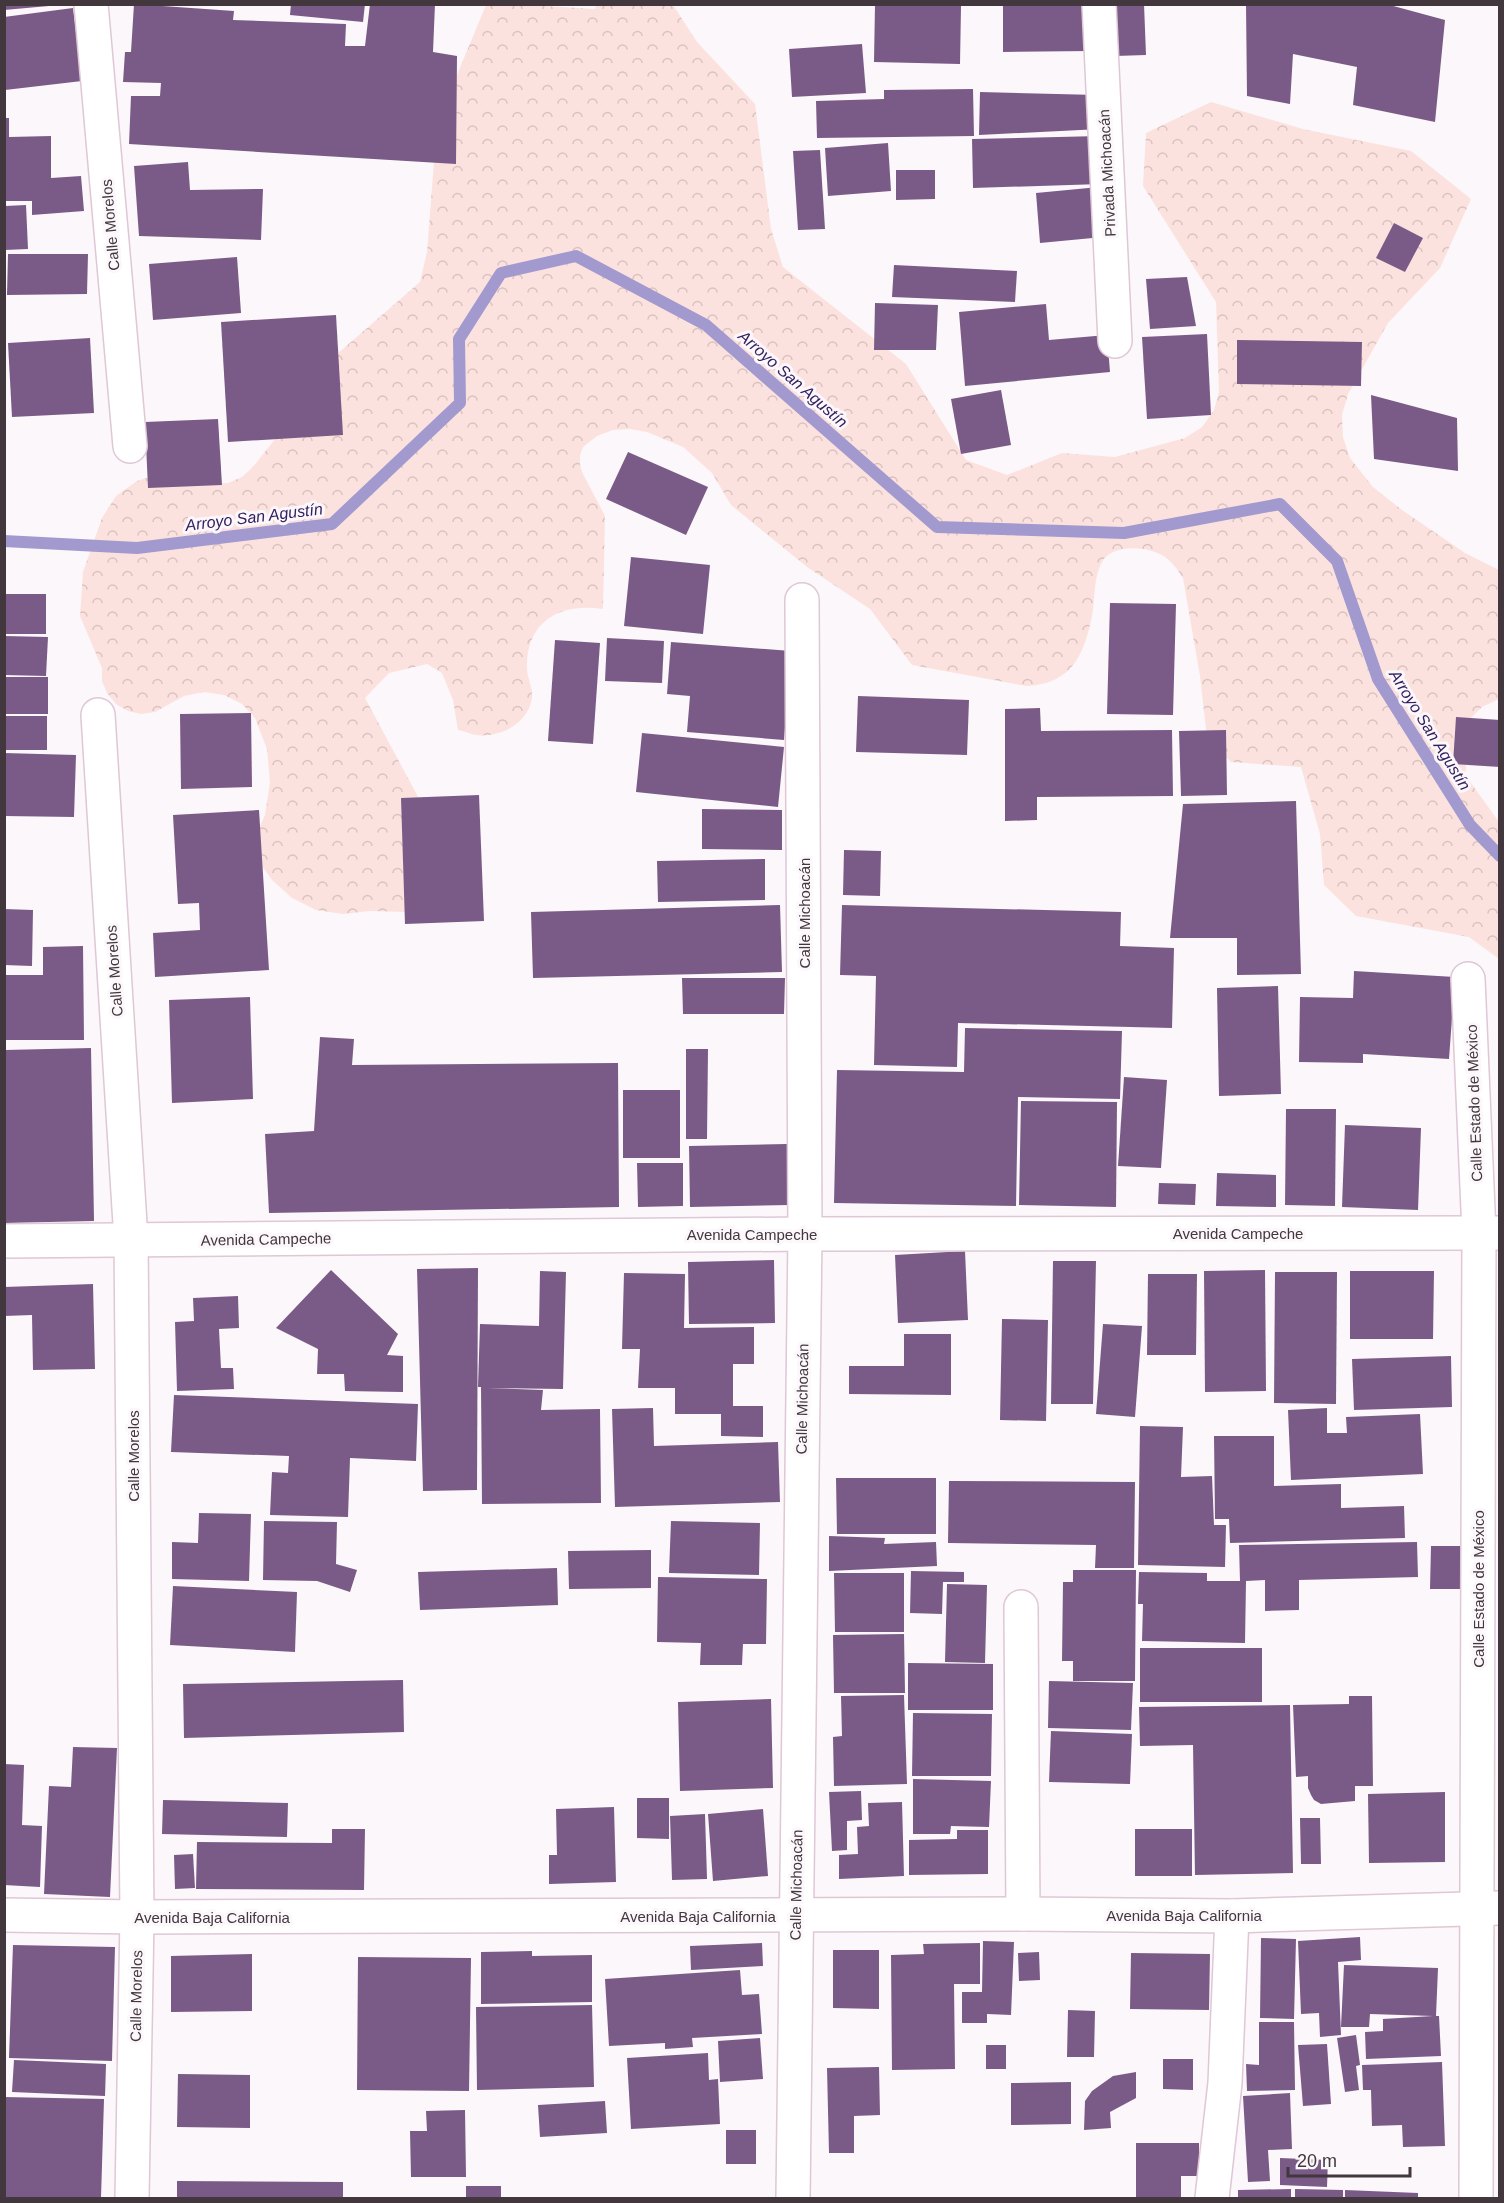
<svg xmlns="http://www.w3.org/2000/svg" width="1504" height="2203" font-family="Helvetica,sans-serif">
<defs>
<pattern id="forest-crowns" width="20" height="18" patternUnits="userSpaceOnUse" patternTransform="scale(1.5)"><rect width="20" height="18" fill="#fce2de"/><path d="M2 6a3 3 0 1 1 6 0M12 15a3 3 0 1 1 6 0" fill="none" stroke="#d9c2bf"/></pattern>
</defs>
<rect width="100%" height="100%" fill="#fcf7fa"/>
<path fill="url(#forest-crowns)" d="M511 4 595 9 596 5H673L697 42 755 104 771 229 783 267 906 364 966 460 1007 475 1062 453 1115 457 1185 438 1202 427 1214 410 1219 392 1216 302 1143 186 1146 133 1211 102 1303 129 1411 151 1471 199 1440 268 1388 323 1348 394 1342 415 1343 437 1350 458 1373 487 1402 510 1465 553 1499 570V699L1482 707 1465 724 1466 776 1499 822V959L1469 937 1356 916 1324 885 1320 834 1301 767 1231 762 1207 738 1200 676 1183 578C1178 570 1173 563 1165 557 1150 546 1112 543 1102 562 1092 581 1096 605 1090 625 1081 663 1066 684 1026 686L912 665 870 609 807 567 731 505 712 473 683 447 647 432 630 429 613 430 597 436 583 447 580 455V464L582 472 605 516 603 609C558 602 525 623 527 670 528 680 533 688 532 698 528 724 500 738 476 735 470 734 464 731 458 730L453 700 442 673 427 664 389 673 365 698 423 806 406 912 370 911 343 914 316 910 292 898 272 880 262 866 258 831 265 815 270 782 267 749 255 718 242 704 224 695 204 692 184 696 155 712 141 714 128 711 116 704 107 693 102 681V668L80 616 83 572 102 518 116 496 137 481 162 473 214 484 228 483 242 477 252 468 295 414 336 355 420 282 427 252 437 123 486 5Z"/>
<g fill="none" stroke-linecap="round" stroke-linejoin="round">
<polyline stroke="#a29acf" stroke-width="12" points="4,541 137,548 332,524 460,403 459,339 501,273 576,256 706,325 937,527 1124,533 1280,504 1337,561 1378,679 1470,825 1500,856"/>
</g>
<g fill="#7a5b87">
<polygon points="4,4 49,4 49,6 4,10"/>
<polygon points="134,4 234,11 233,20 346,24 345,46 365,46 370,4 435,4 433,52 457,56 456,164 129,144 131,96 160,96 161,83 123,82 125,52 131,52"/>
<polygon points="291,4 365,4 363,22 290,15"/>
<polygon points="1003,4 1089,4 1091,51 1003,52"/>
<polygon points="1113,4 1144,4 1146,55 1115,56"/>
<polygon points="1246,4 1386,4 1445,20 1435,122 1353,105 1357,67 1293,54 1290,104 1247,96"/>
<polygon points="875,5 961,6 960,64 874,62"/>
<polygon points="73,8 82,81 5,90 4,17"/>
<polygon points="862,44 866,93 792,97 789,49"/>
<polygon points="973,89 974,136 817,138 816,101 884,99 884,90"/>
<polygon points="980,92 1097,95 1100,129 979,135"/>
<polygon points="4,118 9,118 9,137 51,136 51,178 81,176 84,211 32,215 32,201 4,201"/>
<polygon points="1100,136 1101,184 973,188 972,139"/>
<polygon points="888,143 891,191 828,196 825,148"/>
<polygon points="820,150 825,229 798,230 793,151"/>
<polygon points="188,162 190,190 263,189 261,240 139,236 134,166"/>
<polygon points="896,170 935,170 935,199 896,200"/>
<polygon points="1099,187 1103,237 1040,243 1036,193"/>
<polygon points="26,205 28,249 5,250 5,206"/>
<polygon points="1394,223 1423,238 1405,272 1376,258"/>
<polygon points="8,254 88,254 87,294 7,295"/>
<polygon points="237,257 241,313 153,320 149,264"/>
<polygon points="894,265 1017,271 1015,302 892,297"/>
<polygon points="1187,277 1196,326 1150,329 1146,279"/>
<polygon points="875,303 938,305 936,350 874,350"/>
<polygon points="1046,304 1049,340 1107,335 1110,372 965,386 959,312"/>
<polygon points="336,315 343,435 228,442 221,322"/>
<polygon points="1207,334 1211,415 1147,419 1142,337"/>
<polygon points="90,338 94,413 12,417 8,343"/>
<polygon points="1237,340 1362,342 1361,386 1237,384"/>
<polygon points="1001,390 1011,445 961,454 951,399"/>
<polygon points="1371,395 1457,418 1458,471 1374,459"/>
<polygon points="218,419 222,485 148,488 145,422"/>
<polygon points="628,452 708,487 686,535 606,499"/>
<polygon points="631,557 710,565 703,634 624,626"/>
<rect x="5" y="594" width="41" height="40"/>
<polygon points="1110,603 1176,604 1173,715 1107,714"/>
<polygon points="4,636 48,637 46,676 4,675"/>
<polygon points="607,638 664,641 662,683 605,681"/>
<polygon points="555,640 600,643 593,744 548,741"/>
<polygon points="671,642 791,651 784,740 687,732 690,696 667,694"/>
<rect x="4" y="677" width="44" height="37"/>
<polygon points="858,696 969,700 967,755 856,752"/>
<polygon points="1040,708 1041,731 1172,730 1173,796 1037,797 1037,820 1005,821 1005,709"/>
<polygon points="251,713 252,787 181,789 180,714"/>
<rect x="4" y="716" width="43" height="34"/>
<polygon points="1456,717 1500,720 1500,767 1453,764"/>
<polygon points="1226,730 1227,795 1181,796 1179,731"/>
<polygon points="642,733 784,747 778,807 636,792"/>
<polygon points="4,753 76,755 74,817 4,816"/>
<polygon points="479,795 484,921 405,924 401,798"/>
<polygon points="1296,801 1301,974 1237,975 1237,938 1170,938 1183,804"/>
<polygon points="702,809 782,810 782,850 702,849"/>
<polygon points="259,810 269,970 155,977 153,933 200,930 199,903 178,904 173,815"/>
<polygon points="844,850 881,851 880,896 843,895"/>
<polygon points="765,859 765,900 658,902 657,861"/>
<polygon points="780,905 782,972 533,978 531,912"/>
<polygon points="842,905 1121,912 1120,946 1174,948 1172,1028 958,1023 957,1067 874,1065 876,976 840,975"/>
<polygon points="4,909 33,910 32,966 4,965"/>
<polygon points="83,946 84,1040 4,1040 4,975 43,975 43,947"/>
<polygon points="1354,971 1455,977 1449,1059 1363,1054 1363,1063 1299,1062 1300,997 1353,998"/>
<polygon points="682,978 785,978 784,1014 683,1014"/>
<polygon points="1278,986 1281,1094 1219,1096 1217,988"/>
<polygon points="250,997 253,1099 172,1103 169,1000"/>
<polygon points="965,1028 1122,1031 1120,1099 1018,1097 1016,1206 834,1203 837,1070 964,1072"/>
<polygon points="320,1037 354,1039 352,1065 618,1063 619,1207 269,1213 265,1134 314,1131"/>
<polygon points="91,1048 94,1221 5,1223 5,1050"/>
<polygon points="686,1049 708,1049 707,1139 686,1139"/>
<polygon points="1124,1077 1167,1080 1161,1168 1118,1166"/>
<rect x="623" y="1090" width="57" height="68"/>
<polygon points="1021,1101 1117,1102 1116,1207 1019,1205"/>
<polygon points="1286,1109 1336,1109 1335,1206 1285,1205"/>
<polygon points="1345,1125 1421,1128 1418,1210 1342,1207"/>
<polygon points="787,1144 789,1205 690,1207 689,1146"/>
<polygon points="637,1163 683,1163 683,1206 638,1207"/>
<polygon points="1217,1173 1276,1175 1276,1207 1216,1206"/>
<polygon points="1159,1183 1196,1184 1195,1205 1158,1204"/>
<polygon points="965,1251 968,1320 898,1323 895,1255"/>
<polygon points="774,1260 775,1323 689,1324 688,1262"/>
<polygon points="1053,1261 1096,1261 1093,1404 1051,1404"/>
<polygon points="478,1268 477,1490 423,1491 417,1269"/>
<polygon points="331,1270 398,1334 387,1355 403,1356 403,1392 345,1391 344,1374 317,1374 318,1349 276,1328"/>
<polygon points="1265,1270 1266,1391 1205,1392 1204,1271"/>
<polygon points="540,1271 566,1272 563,1389 487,1388 543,1390 541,1410 600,1409 601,1503 482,1504 481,1387 478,1387 480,1324 539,1326"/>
<polygon points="1350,1271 1434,1271 1433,1339 1350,1339"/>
<polygon points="1275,1272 1337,1272 1336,1404 1274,1403"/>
<polygon points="624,1273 685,1274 684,1328 754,1327 754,1364 733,1364 733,1406 763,1406 763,1437 721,1436 721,1414 675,1414 675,1388 638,1388 640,1349 622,1349"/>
<polygon points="1148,1274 1197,1274 1196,1355 1147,1355"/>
<polygon points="93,1284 95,1369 33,1370 32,1315 4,1316 4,1287"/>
<polygon points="238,1296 239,1328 219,1329 221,1368 233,1368 234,1389 177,1391 175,1322 194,1321 193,1298"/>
<polygon points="1002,1319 1048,1320 1046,1421 1000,1420"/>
<polygon points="1103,1324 1142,1326 1135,1417 1096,1414"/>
<polygon points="904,1334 951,1334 951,1395 849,1394 849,1366 904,1366"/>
<polygon points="1451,1356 1452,1407 1354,1410 1352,1359"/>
<polygon points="174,1395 418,1404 416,1461 350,1458 348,1517 270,1515 272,1472 288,1473 289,1456 171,1452"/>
<polygon points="653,1408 654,1446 778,1442 780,1502 615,1507 612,1409"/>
<polygon points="1327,1408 1327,1433 1347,1433 1346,1417 1420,1414 1423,1474 1291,1480 1288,1410"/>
<polygon points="1140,1426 1183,1427 1181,1477 1212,1476 1214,1525 1226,1525 1225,1567 1138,1565"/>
<polygon points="1214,1436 1274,1436 1274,1486 1341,1484 1341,1508 1404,1506 1405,1538 1230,1543 1229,1519 1215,1519"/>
<polygon points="836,1478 936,1478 936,1534 837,1534"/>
<polygon points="949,1481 1135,1482 1134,1568 1095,1568 1096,1545 948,1543"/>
<polygon points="199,1513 251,1514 249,1581 172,1579 172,1542 198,1543"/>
<polygon points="264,1521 337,1522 336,1564 357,1570 350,1592 317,1581 263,1580"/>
<polygon points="671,1521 760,1523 759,1575 669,1573"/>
<polygon points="829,1536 885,1538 884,1544 936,1542 937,1566 829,1571"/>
<polygon points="1417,1542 1418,1577 1299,1580 1299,1610 1265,1611 1265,1580 1246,1581 1245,1643 1142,1641 1143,1604 1138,1604 1139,1572 1207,1573 1207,1581 1240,1581 1239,1545"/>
<polygon points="1431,1546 1467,1546 1467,1589 1430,1589"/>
<polygon points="651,1550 651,1588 569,1589 568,1551"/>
<polygon points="557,1568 558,1605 420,1610 418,1572"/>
<polygon points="1073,1570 1136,1570 1135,1681 1073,1681 1073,1661 1062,1661 1063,1582 1073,1582"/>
<polygon points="911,1571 964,1572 964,1582 943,1582 942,1614 910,1613"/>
<polygon points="834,1573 904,1573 904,1632 835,1632"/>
<polygon points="658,1577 767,1579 766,1644 743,1644 742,1665 700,1665 701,1643 657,1642"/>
<polygon points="947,1584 987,1585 985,1663 945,1662"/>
<polygon points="173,1586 297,1592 295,1652 170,1645"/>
<polygon points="904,1634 905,1693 834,1693 833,1635"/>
<rect x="1140" y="1648" width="122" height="54"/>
<polygon points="908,1663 993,1664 993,1710 908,1710"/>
<polygon points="403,1680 404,1732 184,1738 183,1684"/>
<polygon points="1049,1681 1133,1683 1131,1730 1048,1728"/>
<polygon points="904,1695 907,1784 834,1786 833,1737 842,1736 841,1696"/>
<polygon points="1349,1696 1372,1696 1373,1786 1355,1786 1355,1801 1321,1804 1314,1800 1311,1795 1308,1788 1308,1776 1296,1777 1293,1705 1349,1704"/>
<polygon points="771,1699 773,1788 680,1791 678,1702"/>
<polygon points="1290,1705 1293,1873 1195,1875 1193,1745 1140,1746 1139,1707"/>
<polygon points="913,1713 992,1714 991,1776 912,1776"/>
<polygon points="1051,1731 1132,1734 1130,1784 1049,1782"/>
<polygon points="73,1747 117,1748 110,1897 44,1894 49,1786 71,1787"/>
<polygon points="4,1764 24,1765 22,1825 42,1826 40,1887 4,1885"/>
<polygon points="913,1779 991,1781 989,1827 951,1826 950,1834 913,1834"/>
<polygon points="861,1791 862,1820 847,1821 847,1850 832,1851 829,1792"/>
<polygon points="1445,1792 1445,1862 1369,1863 1368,1794"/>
<polygon points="637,1798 669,1798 669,1839 637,1838"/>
<polygon points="163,1800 288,1803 287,1837 162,1834"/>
<polygon points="902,1802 904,1876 839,1879 839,1855 858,1854 857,1827 869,1826 868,1803"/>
<polygon points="614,1807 616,1882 549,1884 549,1855 557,1855 556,1809"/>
<polygon points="763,1809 768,1876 713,1881 708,1814"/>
<polygon points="705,1814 707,1879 672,1880 670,1816"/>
<polygon points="1300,1818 1320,1818 1321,1864 1301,1864"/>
<polygon points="332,1829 365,1829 364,1890 196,1889 197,1842 332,1843"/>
<rect x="1135" y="1829" width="57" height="47"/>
<polygon points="957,1830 988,1830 988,1874 909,1875 909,1840 957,1839"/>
<polygon points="193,1854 195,1888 175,1889 174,1855"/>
<polygon points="1360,1937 1361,1960 1338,1962 1341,2035 1320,2037 1319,2013 1301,2014 1298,1941"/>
<polygon points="1261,1938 1296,1939 1294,2019 1260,2018"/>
<polygon points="983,1941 1014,1942 1011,2015 987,2014 987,2023 962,2023 962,1992 982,1992"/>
<polygon points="762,1943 763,1966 691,1970 690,1946"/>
<polygon points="980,1943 980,1984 954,1984 955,2069 892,2070 891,1955 924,1954 923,1944"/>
<polygon points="13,1945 115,1947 112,2061 9,2058"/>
<polygon points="833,1950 879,1950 879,2009 833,2008"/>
<polygon points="532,1951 532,1956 592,1955 592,2002 481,2004 481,1952"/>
<polygon points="1039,1952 1040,1980 1019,1981 1018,1953"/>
<polygon points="1131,1953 1210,1954 1209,2010 1130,2009"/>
<polygon points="252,1954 252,2011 171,2012 171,1956"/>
<polygon points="358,1957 471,1958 469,2091 357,2090"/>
<polygon points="1344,1965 1438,1968 1436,2016 1439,2016 1441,2056 1366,2059 1365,2032 1383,2031 1383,2019 1433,2016 1370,2014 1369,2027 1341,2027"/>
<polygon points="740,1970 742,1995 759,1994 762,2034 692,2038 693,2047 665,2049 665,2043 609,2046 605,1979"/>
<polygon points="592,2005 594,2087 477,2090 476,2007"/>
<polygon points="1068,2010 1095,2011 1094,2057 1067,2057"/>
<polygon points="1259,2022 1294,2022 1295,2090 1247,2091 1246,2064 1259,2065"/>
<polygon points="1356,2035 1360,2065 1356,2066 1359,2090 1345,2092 1337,2038"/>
<polygon points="760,2038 763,2079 720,2082 718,2041"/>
<polygon points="1327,2044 1331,2104 1303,2106 1298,2045"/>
<rect x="986" y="2045" width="20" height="24"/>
<polygon points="708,2053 709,2080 718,2079 720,2124 631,2129 627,2058"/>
<polygon points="1163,2059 1193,2059 1193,2090 1163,2089"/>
<polygon points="14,2060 106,2064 105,2096 12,2092"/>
<polygon points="1442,2062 1445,2146 1403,2147 1402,2125 1372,2126 1371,2090 1363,2090 1362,2065"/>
<polygon points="879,2067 880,2115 854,2116 854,2153 829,2153 827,2068"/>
<polygon points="1136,2072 1136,2098 1110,2112 1111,2128 1084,2130 1085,2101 1092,2091 1113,2076"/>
<polygon points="178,2074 250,2075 250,2128 177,2127"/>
<polygon points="1071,2082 1071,2124 1011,2125 1011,2083"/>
<polygon points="1290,2093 1292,2149 1268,2150 1270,2181 1248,2182 1243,2096"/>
<polygon points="4,2097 104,2099 101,2198 4,2198"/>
<polygon points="605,2101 607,2133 540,2137 538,2105"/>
<polygon points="465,2110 466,2177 411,2177 410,2131 427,2131 426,2111"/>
<rect x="726" y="2130" width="30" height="34"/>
<polygon points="1136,2143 1199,2143 1199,2176 1181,2176 1181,2198 1136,2198"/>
<polygon points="1280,2158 1328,2160 1327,2187 1280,2185"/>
<polygon points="177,2181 343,2182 343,2198 177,2198"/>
<rect x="466" y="2186" width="35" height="12"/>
<polygon points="1291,2189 1291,2198 1238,2198 1238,2190"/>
<polygon points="1295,2189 1343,2190 1343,2198 1295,2198"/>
<polygon points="1345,2190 1418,2193 1418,2198 1345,2198"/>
</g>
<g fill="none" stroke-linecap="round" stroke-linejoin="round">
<g stroke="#dfc7d6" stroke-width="36">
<g id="minor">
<polyline points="91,4 130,446"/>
<polyline points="1099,4 1115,341"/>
<polyline points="98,715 131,1240 137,1917 132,2198"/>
<polyline points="1468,979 1479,1233 1476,2198"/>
<polyline points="4,1241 805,1234 1500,1233"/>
<polyline points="1021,1607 1023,1914"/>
<polyline points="4,1915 137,1917 1023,1914 1232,1916 1500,1908"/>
<polyline points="793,2198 805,1234 802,600"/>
<polyline points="1212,2198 1225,2083 1232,1916"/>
</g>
</g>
<use href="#minor" stroke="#fff" stroke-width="33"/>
</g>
<g text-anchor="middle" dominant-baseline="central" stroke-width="6" stroke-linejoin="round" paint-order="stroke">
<g font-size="15" fill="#41373d" stroke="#fcf7fa">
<text transform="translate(1107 173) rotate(-93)">Privada Michoacán</text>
<text transform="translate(110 225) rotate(-95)">Calle Morelos</text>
<text transform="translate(804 913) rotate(-90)">Calle Michoacán</text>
<text transform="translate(114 971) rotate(-94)">Calle Morelos</text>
<text transform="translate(1474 1103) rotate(-92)">Calle Estado de México</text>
<text x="1238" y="1233">Avenida Campeche</text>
<text x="752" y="1234">Avenida Campeche</text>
<text transform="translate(266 1239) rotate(-1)">Avenida Campeche</text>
<text transform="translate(802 1399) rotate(-89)">Calle Michoacán</text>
<text transform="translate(133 1456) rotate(-90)">Calle Morelos</text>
<text transform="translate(1478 1589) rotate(-90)">Calle Estado de México</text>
<text transform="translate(796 1885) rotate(-89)">Calle Michoacán</text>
<text x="1184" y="1915">Avenida Baja California</text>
<text x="698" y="1916">Avenida Baja California</text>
<text x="212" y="1917">Avenida Baja California</text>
<text transform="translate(136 1996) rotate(-89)">Calle Morelos</text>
</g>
<g font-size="16" font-style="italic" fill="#322160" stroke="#fcf7fa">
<text transform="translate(793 379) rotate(41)">Arroyo San Agustín</text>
<text transform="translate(254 517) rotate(-7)">Arroyo San Agustín</text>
<text transform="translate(1430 730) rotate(58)">Arroyo San Agustín</text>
</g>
</g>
<rect width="1504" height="2203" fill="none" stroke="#41373d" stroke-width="12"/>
<path d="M1288 2167v9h122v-9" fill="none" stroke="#41373d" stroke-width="3"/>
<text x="1297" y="2167" font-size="18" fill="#41373d" stroke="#fcf7fa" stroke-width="4.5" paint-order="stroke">20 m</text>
</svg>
